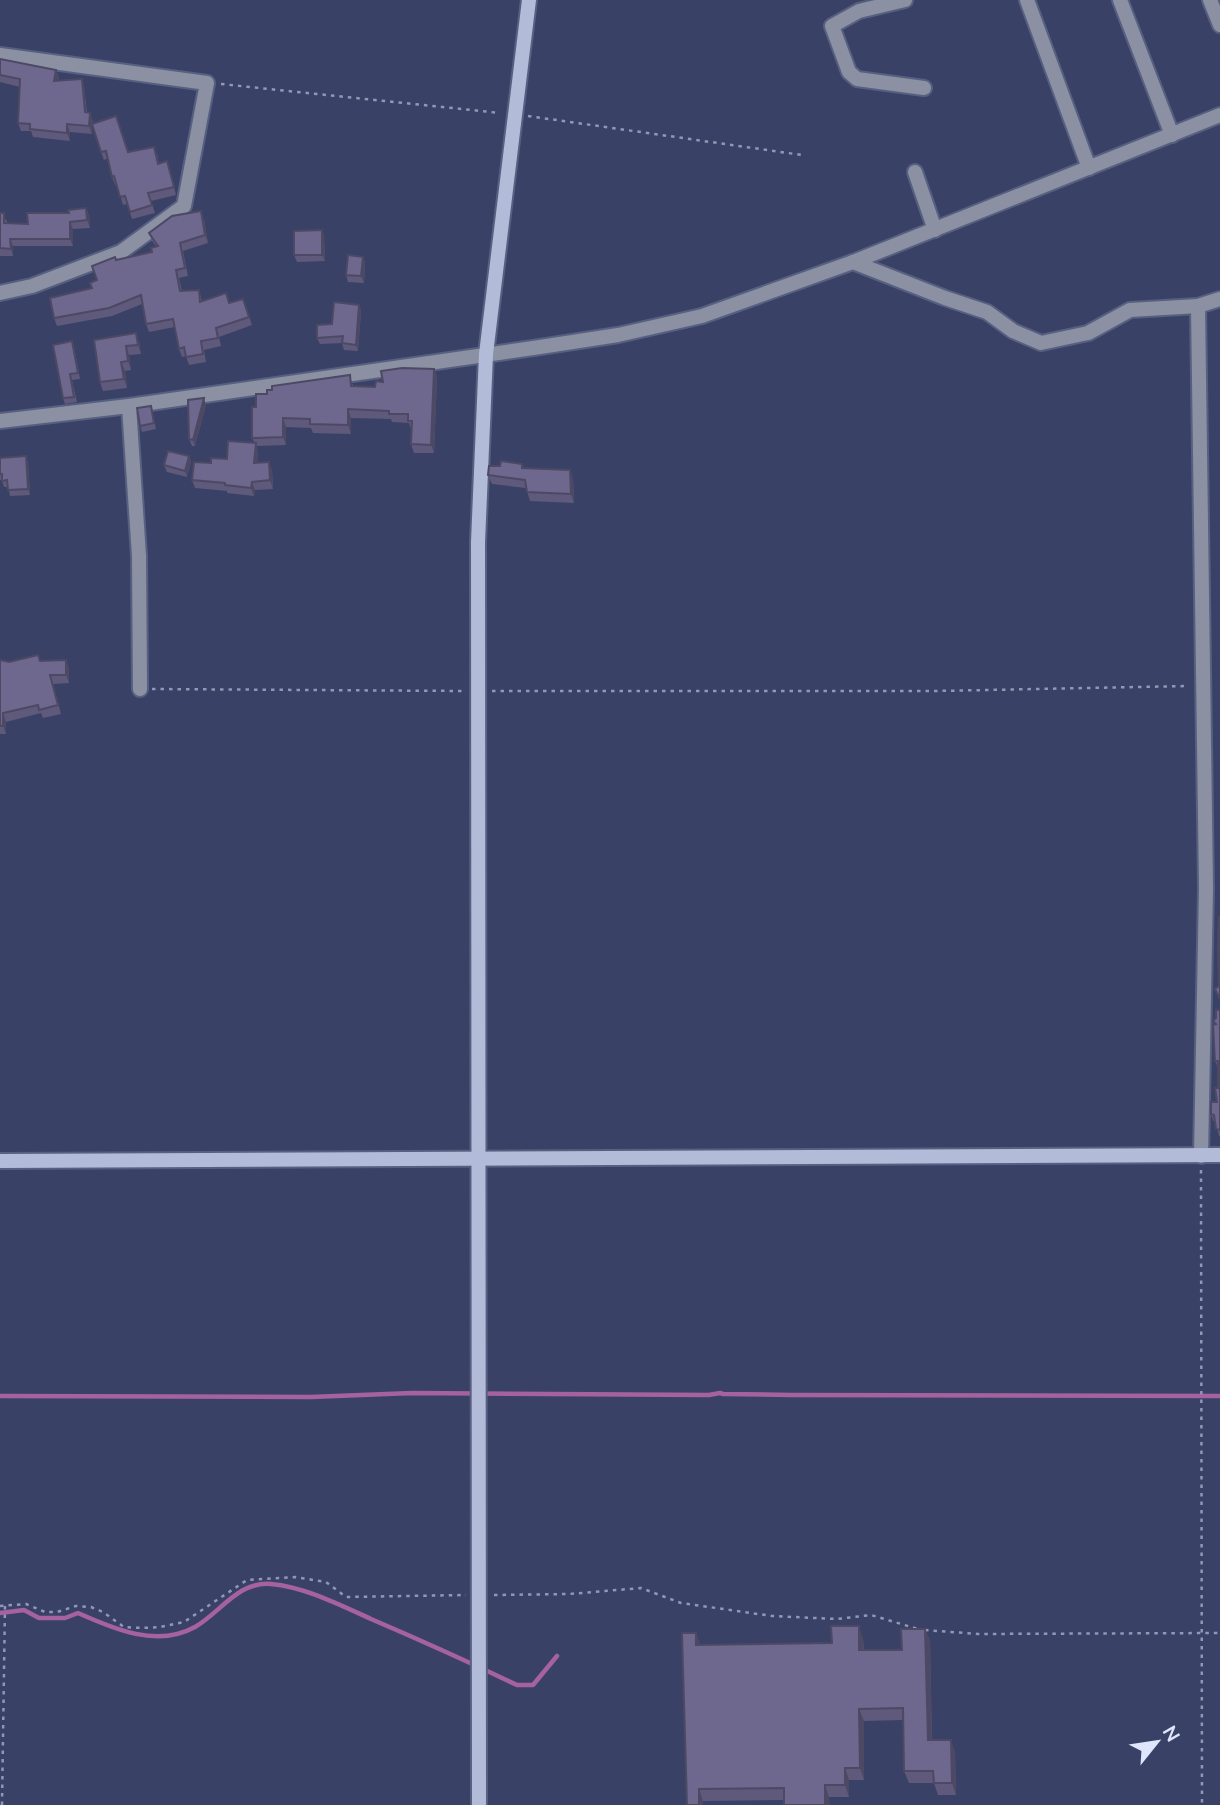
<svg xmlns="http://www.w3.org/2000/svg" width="1220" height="1805" font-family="Mulish,sans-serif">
<rect width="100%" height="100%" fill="#394266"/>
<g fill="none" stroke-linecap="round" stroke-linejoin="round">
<g stroke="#a6629e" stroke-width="4.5">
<polyline points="0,1396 311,1397 412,1393 709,1395 720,1393 723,1394 791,1395 1220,1396"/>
<path d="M0 1613 24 1610 39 1618H65L78 1613C114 1629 157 1648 195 1627 221 1612 238 1581 271 1584 305 1587 340 1605 371 1619 420 1640 469 1662 517 1685H533L557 1656"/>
</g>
<g stroke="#576081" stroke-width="18">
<g id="street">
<polyline points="905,0 859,11 832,26 849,72 857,79 924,88"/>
<polyline points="1027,0 1089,168"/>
<polyline points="1120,0 1172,135"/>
<polyline points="1210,0 1220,25"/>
<polyline points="0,55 207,83 184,206 121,252 32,286 0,293"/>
<polyline points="915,172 935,230"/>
<polyline points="853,262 945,298 987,312 1013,331 1041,343 1088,333 1130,310 1198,306 1220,299"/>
<polyline points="1198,306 1206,888 1201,1156"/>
<polyline points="129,406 139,556 140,689"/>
<polyline points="0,421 129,406 540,347 618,335 702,316 853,262 1220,115"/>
</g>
</g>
<g stroke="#576081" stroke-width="18">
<g id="secondary">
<polyline points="0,1161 1220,1155"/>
<polyline points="479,1805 478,542 486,354 529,0"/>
</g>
</g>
<g stroke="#9098b5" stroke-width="2.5" stroke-dasharray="3.5 5" stroke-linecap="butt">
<polyline points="221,84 500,113"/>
<polyline points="528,116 802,155"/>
<polyline points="152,689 464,691"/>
<polyline points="492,691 936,691 1189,686"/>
<polyline points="1201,1170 1202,1805"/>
<polyline points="494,1595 569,1594 641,1588 681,1603 772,1616 837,1619 871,1615 918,1629"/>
<polyline points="0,1606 26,1604 45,1612 57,1612 76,1606 91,1607 103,1612 124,1627 142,1628 160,1627 184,1622 247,1580 295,1577 326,1582 346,1597 466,1595"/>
<polyline points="925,1630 978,1634 1220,1633"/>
<polyline points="2,1805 5,1605"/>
</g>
<use href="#street" stroke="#8b91a3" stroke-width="14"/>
<use href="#secondary" stroke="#b2bcd8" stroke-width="14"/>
</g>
<g fill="#5f597b">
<polygon points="0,59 56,70 59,78 58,81 84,87 87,112 93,121 93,124 128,152 157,154 159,164 167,161 176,195 151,201 155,213 132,219 127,204 123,205 117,184 115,185 112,177 108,158 104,160 92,127 92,134 70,132 70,141 33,137 31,131 21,131 18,123 20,87 0,82"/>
<polygon points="86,208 89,216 90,228 73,229 73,246 13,246 13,256 0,256 0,213 7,221 7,223 28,224"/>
<polygon points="204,219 208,243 183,251 188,276 179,278 182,291 199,290 202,301 229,303 243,299 252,325 219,337 221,346 204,350 206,362 189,365 186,356 182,357 179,349 175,327 149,332 146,324 142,304 112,316 57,326 54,318 92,288 116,260 152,252 156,246 152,241 149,233"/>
<polygon points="322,230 324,237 325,261 297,262 294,255"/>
<polygon points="363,257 365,263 364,283 348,282 346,275"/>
<polygon points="359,305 361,311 358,351 344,350 342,343 320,344 317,338 332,324"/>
<polygon points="94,340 139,342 141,354 129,355 131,370 125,371 127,388 103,391 100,382"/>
<polygon points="74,347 80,379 72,380 77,402 65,404 63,398"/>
<polygon points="434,369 437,377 434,453 414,453 411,444 411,429 409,423 392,422 391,419 351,418 351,434 313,433 311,428 286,427 286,445 256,446 258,452 257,462 272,470 273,489 255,490 254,496 227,493 227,491 195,488 192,480 211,463 227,459 255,443 252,438 256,407 267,394 353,384 353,386 375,387 383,382"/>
<polygon points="206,405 195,446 192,446 189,439"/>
<polygon points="151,406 156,429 142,432 140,426"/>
<polygon points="26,456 28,463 30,495 10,496 8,487 4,487 2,480 0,480 0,458"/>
<polygon points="189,456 191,462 187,477 167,472 164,465"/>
<polygon points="522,464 524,468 570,470 573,479 574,503 530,501 526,488 492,484 488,475 500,466"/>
<polygon points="38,655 40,661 66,660 69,669 69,683 53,684 61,714 43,718 41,713 6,722 6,734 0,734 0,660 9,662"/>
<polygon points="1220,1010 1220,1136 1219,1136 1215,1121 1213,1121 1211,1114 1217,1102 1218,1088 1218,1068 1215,1061 1214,1025 1213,1021 1216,1018"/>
<polygon points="925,1629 930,1641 932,1740 955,1752 956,1795 938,1795 934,1783 909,1783 904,1771 903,1720 864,1721 864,1780 849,1780 849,1797 829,1797 784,1800 703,1801 687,1805 696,1633 700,1645 832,1643 863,1638 864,1650 902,1650"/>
</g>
<g fill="#4d4964">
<polygon points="56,70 59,78 57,89 54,81"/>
<polygon points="82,79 84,87 87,120 85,112"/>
<polygon points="90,113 93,121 92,134 89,126"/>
<polygon points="67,124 70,132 70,141 67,133"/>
<polygon points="86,208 89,216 90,228 87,220"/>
<polygon points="201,211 204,219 208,243 205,235"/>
<polygon points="70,222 73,229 73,246 70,239"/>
<polygon points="322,230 324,237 325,261 322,255"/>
<polygon points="10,239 13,246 13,256 11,249"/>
<polygon points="363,257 365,263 364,283 361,276"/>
<polygon points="359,305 361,311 358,351 356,345"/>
<polygon points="136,333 139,342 141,354 138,345"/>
<polygon points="126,346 129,355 131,370 128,361"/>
<polygon points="121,362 125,371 127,388 124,379"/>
<polygon points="434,369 437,377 434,453 431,445"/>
<polygon points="204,398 206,405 195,446 193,440"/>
<polygon points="348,409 351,418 351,434 348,425"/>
<polygon points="283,418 286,427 286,445 283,437"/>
<polygon points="256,443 258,452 257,471 254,463"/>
<polygon points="26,456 28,463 30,495 28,489"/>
<polygon points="189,456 191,462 187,477 185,471"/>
<polygon points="269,462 272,470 273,489 270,480"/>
<polygon points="570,470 573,479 574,503 571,494"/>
<polygon points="252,482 255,490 254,496 251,488"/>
<polygon points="66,660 69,669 69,683 66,675"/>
<polygon points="3,713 6,722 6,734 3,726"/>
<polygon points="859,1626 863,1638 864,1662 859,1650"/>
<polygon points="925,1629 930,1641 932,1752 928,1740"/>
<polygon points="696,1633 700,1645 696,1645"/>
<polygon points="859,1709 864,1721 864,1780 860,1768"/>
<polygon points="951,1740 955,1752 956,1795 952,1783"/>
<polygon points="845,1768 849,1780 849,1797 845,1785"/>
<polygon points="825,1785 829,1797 830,1805 825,1805"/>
<polygon points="699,1789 703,1801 703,1805 699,1805"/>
</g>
<g fill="#6e688f" stroke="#4d4964" stroke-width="2">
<polygon points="0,59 56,70 54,81 82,79 85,112 90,113 89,126 67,124 67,133 30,129 30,124 18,123 20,79 0,75"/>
<polygon points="116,116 128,152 154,147 158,164 167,161 174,187 148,193 152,205 130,212 125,196 120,197 114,176 112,177 106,151 101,152 92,124"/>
<polygon points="86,208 87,220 70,222 70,239 10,239 11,249 0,248 0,213 4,213 4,223 28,224 27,213 69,213 68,210"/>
<polygon points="201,211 205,235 180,243 185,268 176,270 180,291 199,290 200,302 226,293 229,303 243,299 249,317 216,328 218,338 201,341 203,354 186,357 184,347 179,349 173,319 146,324 141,295 109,308 54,318 50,298 92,288 90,283 97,280 92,266 115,257 116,260 152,252 151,248 158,246 149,233 172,216"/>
<polygon points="322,230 322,255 294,255 294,231"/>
<polygon points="348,255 363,257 361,276 346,275"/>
<polygon points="334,302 359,305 356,345 342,343 343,336 317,338 317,325 332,324"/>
<polygon points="136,333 138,345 126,346 128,361 121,362 124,379 100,382 94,340"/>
<polygon points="72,341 78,373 70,374 74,397 63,398 53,345"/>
<polygon points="402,368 434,369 431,445 411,444 412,421 408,421 408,414 389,414 389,411 348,409 348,425 310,424 310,419 283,418 283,437 252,438 252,407 256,407 256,394 267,394 267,390 272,390 272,386 350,375 351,386 375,387 376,381 383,382 381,371"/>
<polygon points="204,398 193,440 189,439 188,400"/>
<polygon points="151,406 154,423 140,426 137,408"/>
<polygon points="228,441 256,443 254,463 269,462 270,480 252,482 251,488 225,485 225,483 192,480 194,462 211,463 211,458 227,459"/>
<polygon points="168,451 189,456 185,471 164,465"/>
<polygon points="26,456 28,489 8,490 7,480 2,481 2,474 0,474 0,458"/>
<polygon points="501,461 522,464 522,468 570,470 571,494 527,492 525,480 488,475 489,466 500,466"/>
<polygon points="38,655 40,661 66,660 66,675 50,675 58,705 39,710 38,705 3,713 3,726 0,726 0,660 9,662"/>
<polygon points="1219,917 1220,917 1220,999 1215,989 1219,986 1218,948"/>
<polygon points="1216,1010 1220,1010 1220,1130 1216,1129 1214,1115 1211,1114 1211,1102 1217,1102 1215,1088 1218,1088 1218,1061 1215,1061 1213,1025 1216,1024 1213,1021 1216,1018"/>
<polygon points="831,1626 859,1626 859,1650 902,1650 901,1629 925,1629 928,1740 951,1740 952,1783 934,1783 933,1771 904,1771 903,1708 859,1709 860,1768 845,1768 845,1785 825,1785 825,1805 784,1805 784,1788 699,1789 699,1805 687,1805 682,1633 696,1633 696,1645 832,1643"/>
</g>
<g transform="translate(1157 1742) rotate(60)" stroke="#394266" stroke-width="5" paint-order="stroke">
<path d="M0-5L12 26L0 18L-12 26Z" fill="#dfe6fc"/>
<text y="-10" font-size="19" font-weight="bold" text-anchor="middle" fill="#dfe6fc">N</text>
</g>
</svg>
